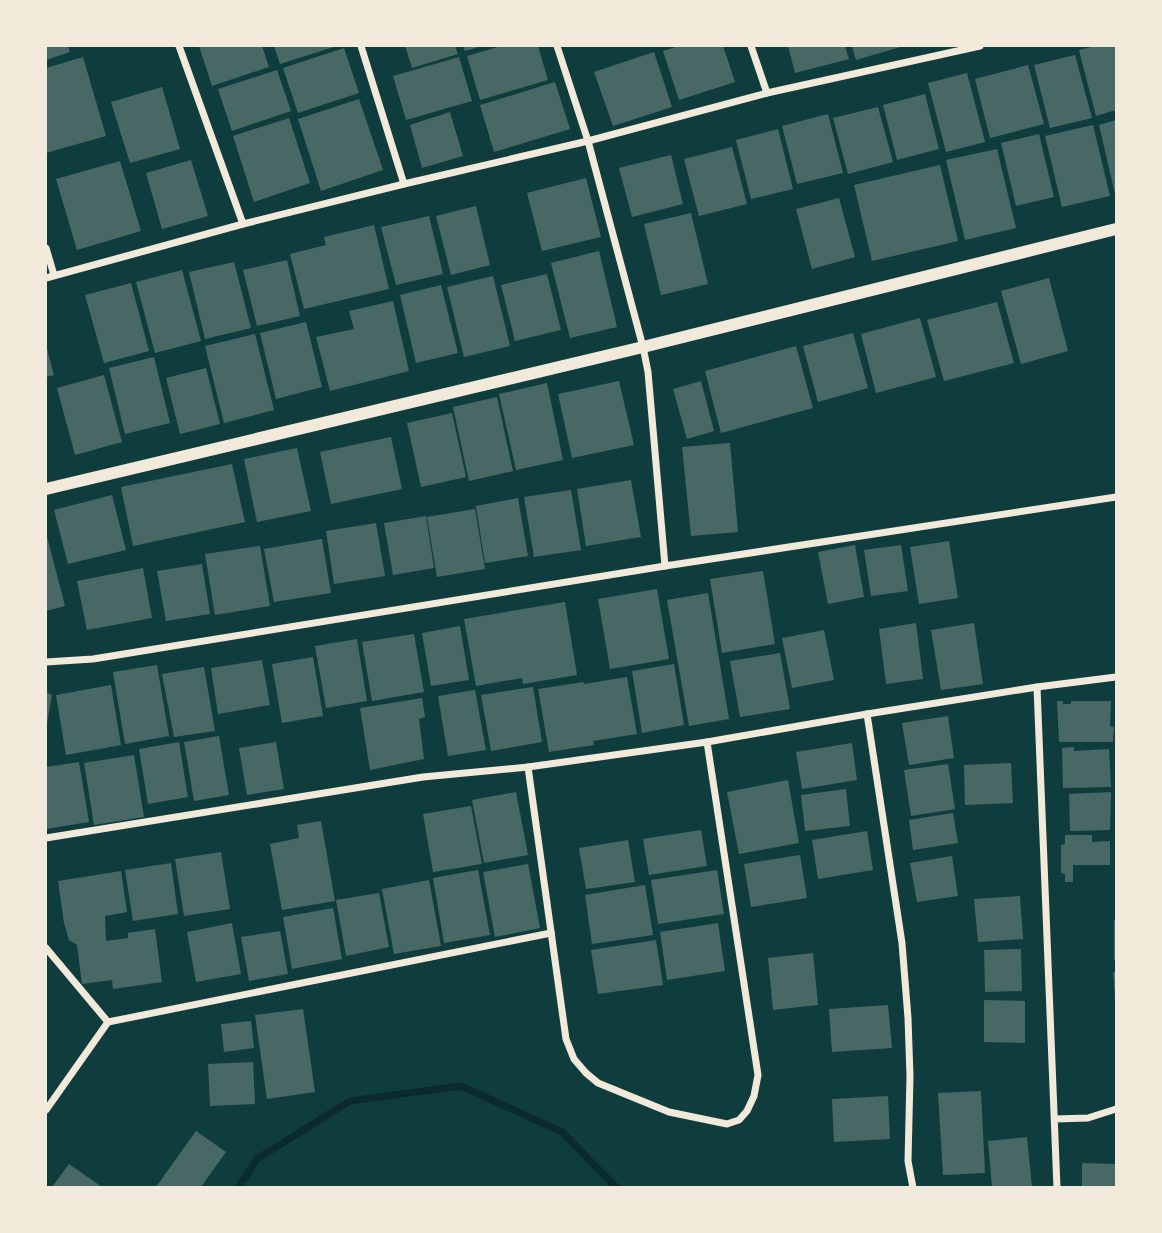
<svg xmlns="http://www.w3.org/2000/svg" width="1162" height="1233" font-family="Commissioner,sans-serif">
<rect width="100%" height="100%" fill="#0f3d3e"/>
<g fill="none" stroke-linecap="round" stroke-linejoin="round">
<polyline stroke="#0a2a2b" stroke-width="7" points="238,1188 257,1159 350,1101 461,1086 562,1132 617,1188"/>
</g>
<g fill="#486865">
<polygon points="46,46 68,46 70,52 46,60"/>
<polygon points="199,46 262,46 269,67 212,86"/>
<polygon points="274,46 337,46 280,64"/>
<polygon points="405,46 455,46 458,54 412,68"/>
<polygon points="463,46 482,46 465,51"/>
<polygon points="501,46 538,46 548,80 480,100 467,56"/>
<polygon points="679,46 723,46 735,82 679,100 663,51"/>
<polygon points="788,46 845,46 849,59 795,73"/>
<polygon points="852,46 904,46 856,60"/>
<polygon points="1095,46 1116,46 1116,110 1096,116 1079,50"/>
<polygon points="344,48 359,93 298,113 283,68"/>
<polygon points="654,52 672,107 613,126 594,72"/>
<polygon points="1075,55 1092,118 1050,128 1034,65"/>
<polygon points="83,57 106,136 46,153 46,68"/>
<polygon points="459,57 472,101 406,120 393,76"/>
<polygon points="1028,65 1044,124 990,138 975,79"/>
<polygon points="277,70 291,111 232,131 218,89"/>
<polygon points="967,73 985,142 946,152 928,83"/>
<polygon points="555,82 570,129 494,152 480,105"/>
<polygon points="162,87 180,149 130,163 111,102"/>
<polygon points="925,94 939,149 897,160 883,105"/>
<polygon points="359,99 383,170 321,191 298,119"/>
<polygon points="878,107 893,162 848,174 833,118"/>
<polygon points="450,112 463,156 422,168 410,125"/>
<polygon points="828,114 843,173 797,184 782,126"/>
<polygon points="289,118 310,183 254,202 233,136"/>
<polygon points="1116,120 1116,194 1115,194 1099,125"/>
<polygon points="1093,125 1110,196 1062,207 1045,136"/>
<polygon points="778,129 793,189 751,199 736,140"/>
<polygon points="1039,134 1054,197 1016,206 1001,143"/>
<polygon points="732,147 747,204 699,216 684,159"/>
<polygon points="997,149 1016,228 965,240 946,160"/>
<polygon points="671,155 683,204 632,217 619,168"/>
<polygon points="191,160 208,216 162,229 146,173"/>
<polygon points="120,161 141,231 77,250 56,179"/>
<polygon points="940,165 958,241 872,261 854,185"/>
<polygon points="586,178 601,237 542,251 527,193"/>
<polygon points="839,198 855,257 812,269 796,209"/>
<polygon points="476,206 490,265 451,275 436,216"/>
<polygon points="691,213 708,284 661,295 644,224"/>
<polygon points="429,216 443,274 396,285 381,227"/>
<polygon points="374,225 389,289 304,309 290,254 326,245 324,237"/>
<polygon points="599,251 617,327 570,338 551,263"/>
<polygon points="287,260 300,316 257,326 243,270"/>
<polygon points="234,262 251,328 205,339 189,272"/>
<polygon points="182,270 201,341 155,353 136,282"/>
<polygon points="547,274 561,330 515,341 501,285"/>
<polygon points="493,276 510,346 464,357 447,287"/>
<polygon points="1049,278 1068,351 1021,364 1001,291"/>
<polygon points="131,283 149,351 104,363 85,295"/>
<polygon points="441,285 458,353 416,363 400,295"/>
<polygon points="393,301 409,371 330,391 316,337 354,329 349,311"/>
<polygon points="997,302 1014,363 944,381 927,320"/>
<polygon points="920,318 936,377 876,393 861,334"/>
<polygon points="306,322 322,387 276,399 260,333"/>
<polygon points="853,333 868,388 818,402 803,346"/>
<polygon points="255,334 274,410 224,423 205,346"/>
<polygon points="46,345 54,375 46,377"/>
<polygon points="796,346 813,408 721,433 705,371"/>
<polygon points="154,357 170,423 125,434 109,368"/>
<polygon points="206,368 220,424 180,434 166,378"/>
<polygon points="104,375 122,442 75,455 57,388"/>
<polygon points="619,381 634,445 572,458 558,394"/>
<polygon points="701,381 714,431 687,439 673,389"/>
<polygon points="547,383 563,460 516,470 499,394"/>
<polygon points="497,397 513,471 469,481 453,407"/>
<polygon points="452,413 466,477 421,487 407,423"/>
<polygon points="391,437 402,489 331,504 320,452"/>
<polygon points="730,443 738,532 691,536 682,447"/>
<polygon points="297,448 311,511 257,522 244,459"/>
<polygon points="232,464 245,522 133,546 121,487"/>
<polygon points="631,480 641,537 586,546 577,489"/>
<polygon points="571,490 581,550 534,557 524,497"/>
<polygon points="112,495 126,550 68,564 54,510"/>
<polygon points="518,498 528,556 485,563 476,506"/>
<polygon points="475,509 485,569 437,577 427,517"/>
<polygon points="426,516 434,568 393,575 384,523"/>
<polygon points="376,523 385,576 334,584 326,531"/>
<polygon points="46,533 65,606 46,611"/>
<polygon points="322,539 331,593 274,602 264,549"/>
<polygon points="949,541 958,598 919,604 910,547"/>
<polygon points="855,545 864,597 828,604 818,552"/>
<polygon points="901,545 908,591 871,596 864,550"/>
<polygon points="260,546 270,606 215,615 205,554"/>
<polygon points="202,564 210,614 166,621 157,571"/>
<polygon points="143,568 152,618 87,630 77,581"/>
<polygon points="763,571 775,644 722,653 710,579"/>
<polygon points="657,589 669,659 610,669 598,599"/>
<polygon points="708,593 729,719 689,726 667,600"/>
<polygon points="565,602 577,675 523,684 522,678 476,686 464,619"/>
<polygon points="916,623 923,679 886,684 879,629"/>
<polygon points="974,623 983,684 941,690 931,630"/>
<polygon points="460,626 469,680 431,686 422,633"/>
<polygon points="824,630 834,680 792,688 782,638"/>
<polygon points="414,634 424,692 372,701 362,642"/>
<polygon points="357,639 367,701 326,708 315,646"/>
<polygon points="780,653 790,709 740,717 730,661"/>
<polygon points="313,657 323,716 282,723 272,664"/>
<polygon points="262,660 270,705 218,714 211,668"/>
<polygon points="674,664 684,725 642,733 632,671"/>
<polygon points="157,665 169,736 125,744 113,672"/>
<polygon points="204,667 215,731 174,737 162,674"/>
<polygon points="627,677 637,734 593,741 594,745 549,752 538,689 583,682 584,684"/>
<polygon points="111,685 121,745 66,755 56,695"/>
<polygon points="533,687 542,742 491,751 481,695"/>
<polygon points="475,690 486,750 448,756 438,696"/>
<polygon points="46,692 52,695 47,723 46,723"/>
<polygon points="422,698 425,717 419,719 424,759 370,770 360,708"/>
<polygon points="1057,701 1063,701 1063,704 1071,704 1071,701 1111,701 1110,726 1114,727 1113,742 1059,742"/>
<polygon points="948,716 954,758 909,765 902,723"/>
<polygon points="219,736 229,795 194,801 184,742"/>
<polygon points="179,742 188,797 148,804 139,749"/>
<polygon points="276,742 284,789 247,795 239,748"/>
<polygon points="852,743 857,780 802,789 796,752"/>
<polygon points="1074,747 1074,751 1109,749 1111,787 1063,788 1062,748"/>
<polygon points="134,755 144,817 94,825 84,763"/>
<polygon points="79,762 89,822 46,829 46,767"/>
<polygon points="1011,763 1013,803 965,805 964,765"/>
<polygon points="948,764 955,809 911,816 904,770"/>
<polygon points="788,780 799,843 739,854 727,792"/>
<polygon points="846,789 850,826 805,831 801,795"/>
<polygon points="516,792 528,855 484,863 472,800"/>
<polygon points="1111,792 1110,830 1070,831 1069,794"/>
<polygon points="471,806 482,864 433,872 423,814"/>
<polygon points="953,813 958,843 913,850 909,820"/>
<polygon points="321,821 335,901 282,910 270,844 299,838 297,825"/>
<polygon points="701,830 707,866 649,875 643,839"/>
<polygon points="867,831 873,870 818,879 812,840"/>
<polygon points="1065,835 1092,835 1092,842 1110,841 1110,865 1073,865 1073,882 1065,882 1065,874 1061,873 1061,845 1065,844"/>
<polygon points="628,840 635,882 586,889 579,848"/>
<polygon points="221,852 230,909 184,916 175,859"/>
<polygon points="800,855 807,898 751,907 744,864"/>
<polygon points="952,856 958,896 917,902 910,863"/>
<polygon points="171,863 178,914 133,921 125,870"/>
<polygon points="528,864 540,928 495,937 483,872"/>
<polygon points="478,870 490,935 444,943 433,878"/>
<polygon points="717,870 724,914 658,924 651,880"/>
<polygon points="121,871 127,912 105,916 106,941 128,938 128,933 155,929 162,982 113,989 112,980 82,984 77,945 69,940 64,923 58,881"/>
<polygon points="429,880 441,946 394,954 382,889"/>
<polygon points="645,885 653,935 592,944 585,895"/>
<polygon points="379,893 389,947 346,956 336,900"/>
<polygon points="1020,896 1023,939 978,942 974,899"/>
<polygon points="333,908 342,959 292,969 283,917"/>
<rect x="1114" y="920" width="2" height="40"/>
<polygon points="232,923 241,974 196,982 187,932"/>
<polygon points="718,923 725,971 667,980 660,932"/>
<polygon points="280,931 288,974 249,981 241,937"/>
<polygon points="656,940 663,985 598,994 591,950"/>
<polygon points="1021,949 1022,991 985,992 984,950"/>
<polygon points="813,953 818,1005 773,1010 768,958"/>
<polygon points="1113,972 1116,972 1116,997 1115,997"/>
<polygon points="984,1000 1025,1001 1025,1043 984,1042"/>
<polygon points="888,1005 892,1048 832,1052 829,1009"/>
<polygon points="303,1009 315,1092 267,1099 255,1015"/>
<polygon points="251,1021 254,1048 224,1052 221,1024"/>
<polygon points="253,1062 255,1104 210,1106 208,1064"/>
<polygon points="981,1091 985,1173 943,1175 938,1093"/>
<polygon points="888,1096 890,1139 834,1142 832,1099"/>
<polygon points="196,1131 226,1152 201,1187 156,1187"/>
<polygon points="1027,1137 1032,1187 992,1187 988,1141"/>
<polygon points="1082,1163 1116,1164 1116,1187 1082,1187"/>
<polygon points="69,1164 102,1187 52,1187"/>
</g>
<g fill="none" stroke-linecap="round" stroke-linejoin="round">
<g stroke="#f1e9da" stroke-width="7">
<polyline points="179,46 243,224"/>
<polyline points="361,46 404,184"/>
<polyline points="557,46 588,141 643,347 648,372 665,566"/>
<polyline points="751,46 767,93"/>
<polyline points="46,248 54,275"/>
<polyline points="46,278 243,224 404,184 588,141 767,93 980,46"/>
<polyline points="46,662 93,659 665,566 1116,497"/>
<polyline points="1037,687 1057,1188"/>
<polyline points="867,714 902,943 908,1018 910,1076 908,1161 913,1188"/>
<polyline points="528,767 566,1039 574,1059 586,1073 598,1083 669,1112 727,1124 739,1120 747,1111 754,1096 758,1075 707,742"/>
<polyline points="46,838 423,777 528,767 707,742 867,714 1037,687 1116,677"/>
<polyline points="46,948 108,1022"/>
<polyline points="46,1110 108,1022 551,933"/>
<polyline points="1055,1119 1088,1118 1116,1109"/>
</g>
<polyline stroke="#f1e9da" stroke-width="12" points="46,489 643,347 1116,229"/>
</g>
<rect width="1162" height="1233" fill="none" stroke="#f1e9da" stroke-width="94"/>
</svg>
